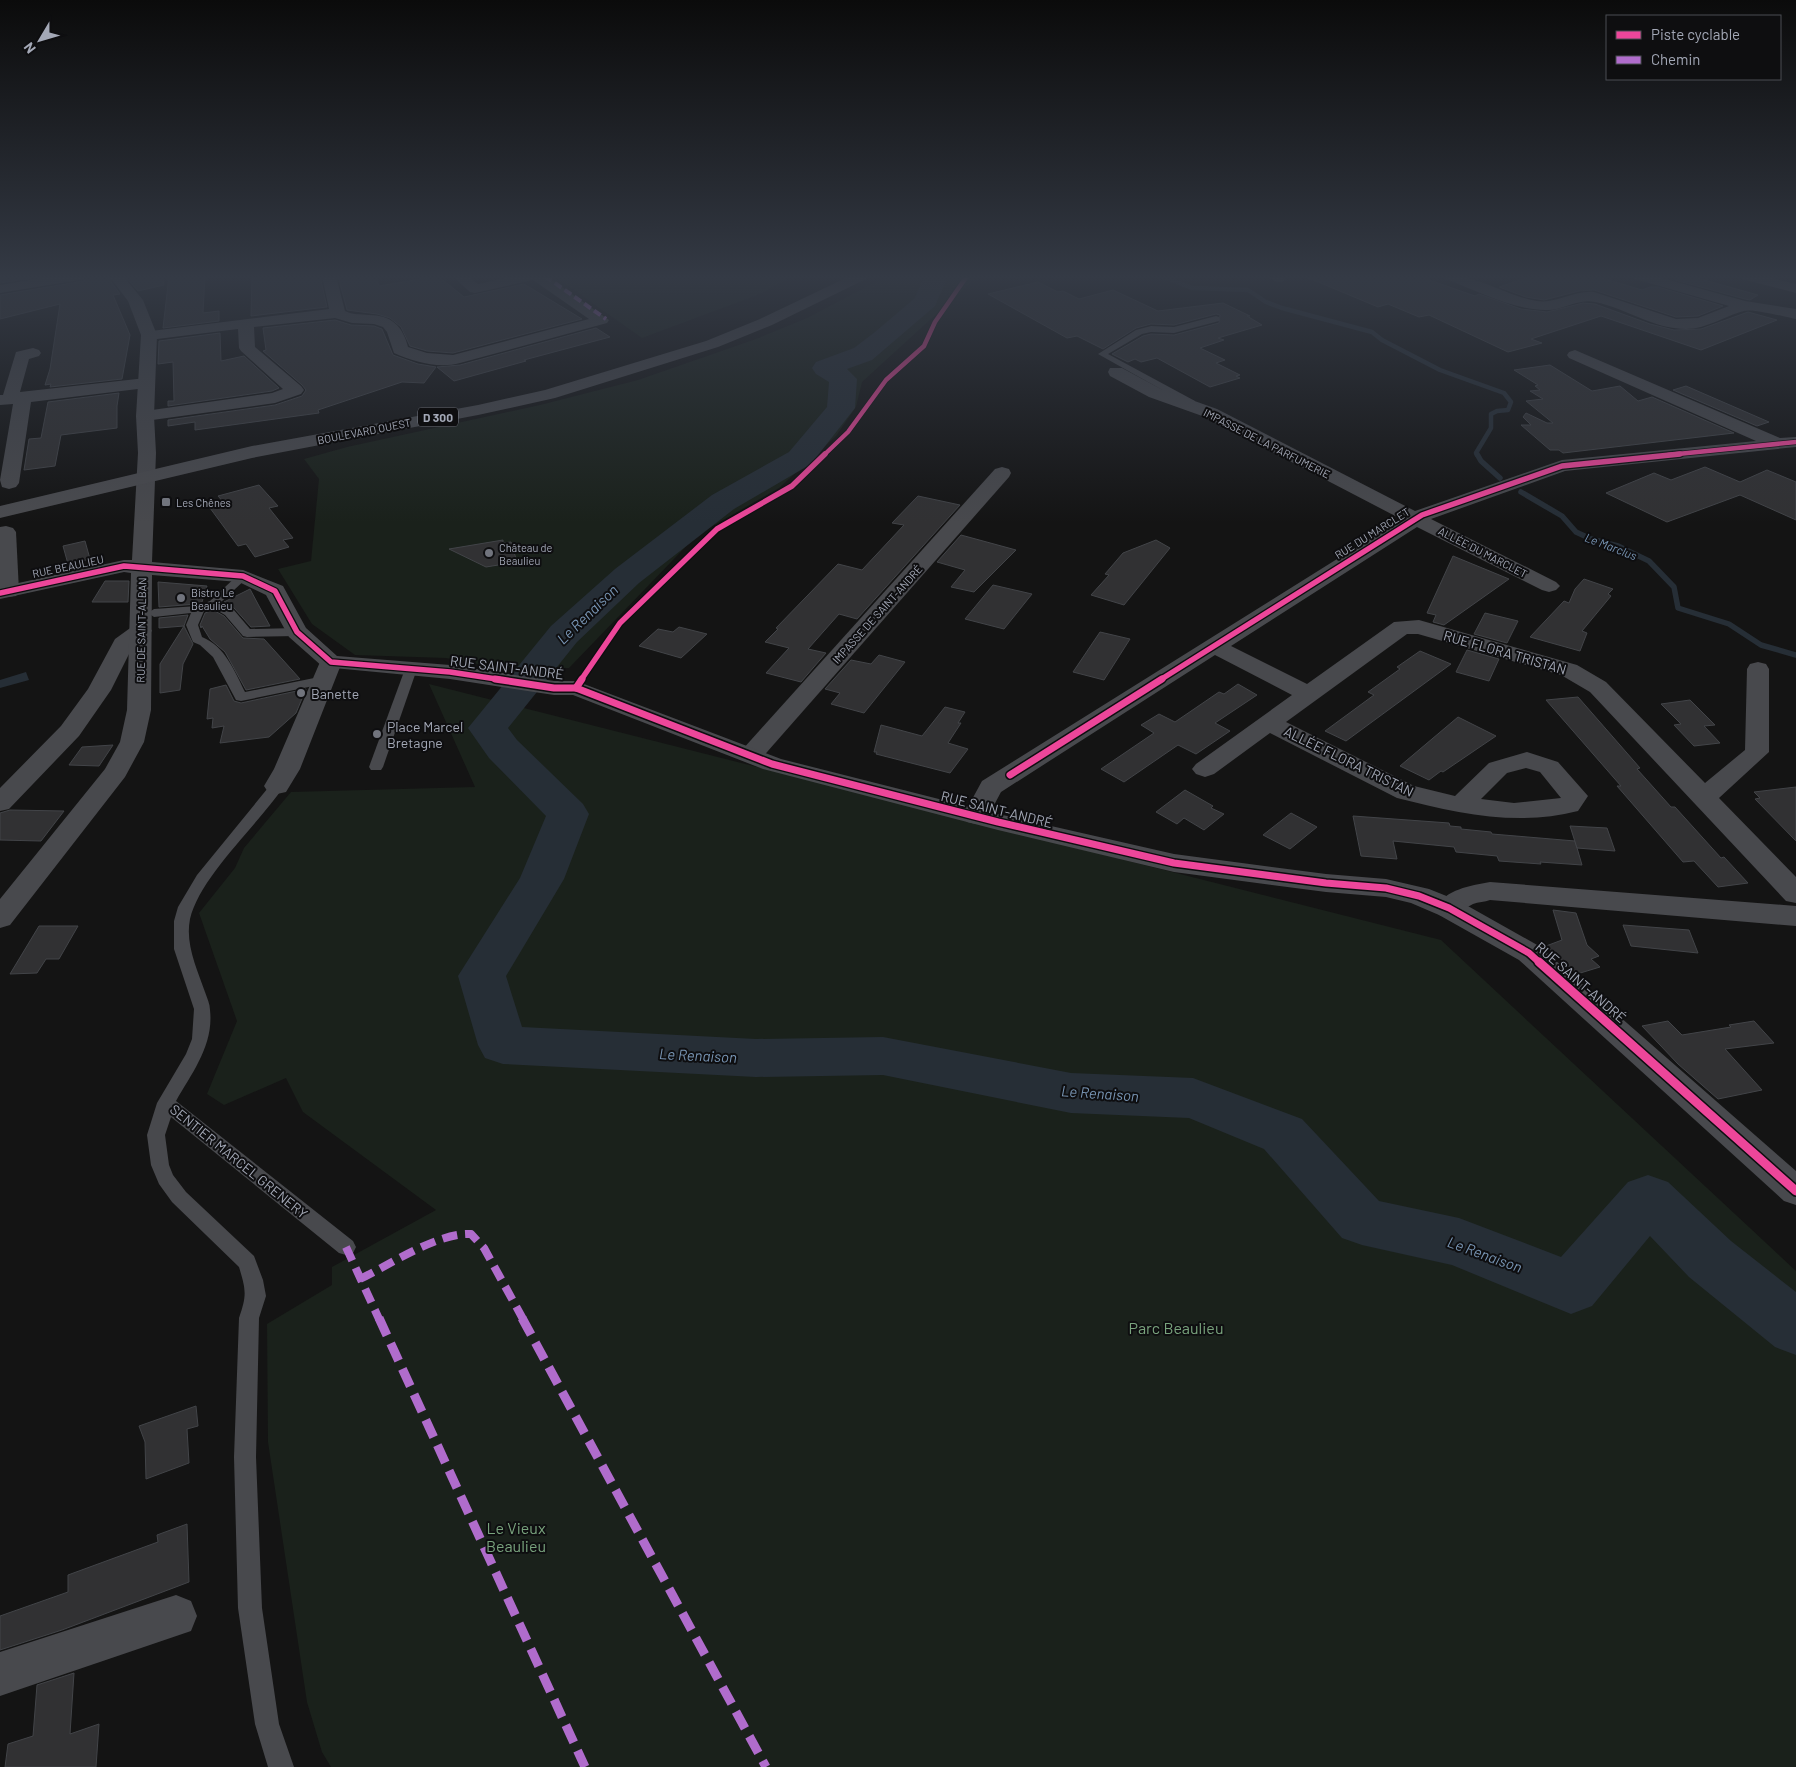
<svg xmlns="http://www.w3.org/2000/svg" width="1796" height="1767" font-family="Barlow,sans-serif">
<rect width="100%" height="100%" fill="#141414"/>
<g fill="#1a211b">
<polygon points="554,276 792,276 760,294 642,338"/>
<polygon points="887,276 978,276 862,382 856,407 836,436 779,488 697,535 569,668 494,667 446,658 355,655 312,624 278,569 311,561 319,479 304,459 347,447 540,405 638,380 756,339 807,318"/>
<polygon points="429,684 1441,940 1796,1271 1796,1767 331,1767 322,1752 307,1702 268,1442 267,1324 332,1285 332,1267 436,1210 303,1112 286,1078 224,1105 207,1094 237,1021 199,913 235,868 244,848 291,792 475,787"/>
</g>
<polygon fill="#262e36" points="26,672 29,680 0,688 0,680"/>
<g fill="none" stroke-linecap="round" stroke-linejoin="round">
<polyline stroke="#262e36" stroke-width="4.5" points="1162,276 1192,288 1248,290 1266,302 1282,308 1372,332 1382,340 1440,370 1504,393 1511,402 1508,410 1497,411 1491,414 1491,428 1476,453 1477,455"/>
<g stroke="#262e36" stroke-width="5.5">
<polyline points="1477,454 1481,461 1500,478"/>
<polyline points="1521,492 1562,516 1576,532 1591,539 1618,546 1649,561 1674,587 1678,608 1729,624 1761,645 1796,655"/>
</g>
<polygon fill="#262e36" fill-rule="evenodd" points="924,276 948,276 935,306 872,360 847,369 857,379 855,408 811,464 734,509 639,583 577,642 508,728 517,740 583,804 589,814 564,879 506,976 522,1027 756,1039 883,1037 1071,1073 1193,1078 1302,1119 1379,1201 1459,1218 1561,1257 1628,1182 1648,1175 1668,1182 1731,1241 1796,1292 1796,1355 1775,1347 1689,1277 1650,1236 1592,1306 1571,1314 1452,1265 1362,1245 1342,1238 1264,1149 1189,1118 1071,1113 883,1075 756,1077 503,1064 485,1058 478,1045 458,976 520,878 546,816 489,758 468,728 551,626 615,569 712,495 789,452 827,407 829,382 816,374 812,368 816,362 854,348 875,332 915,298"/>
</g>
<g fill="#313133" stroke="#424448">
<polygon points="0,276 45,276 0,283"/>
<polygon points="88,276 107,276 120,294 113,295 130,335 122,379 50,387 51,384 45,385 50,369 60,304 0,319 0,295 84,281"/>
<polygon points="125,276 163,276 164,285 138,291"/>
<polygon points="169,276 205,276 203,313 219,311 219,321 163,328"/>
<polygon points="252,276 320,276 327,307 251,316"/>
<polygon points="338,276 376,276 379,286 438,276 464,297 524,284 582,319 453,353 427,351 410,346 401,327 390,318 377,314 347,310"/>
<polygon points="1304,276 1418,276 1475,296 1479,294 1521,309 1547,312 1583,303 1595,304 1650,324 1674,330 1701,329 1748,312 1777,320 1701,350 1601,316 1531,339 1542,343 1508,352 1429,315 1419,317 1388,304 1378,307"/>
<polygon points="1531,276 1595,276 1642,290 1650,287 1658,287 1723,306 1698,316 1676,317 1594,290 1579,291 1544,300 1526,297 1499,287"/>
<polygon points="1683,276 1690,276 1758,295 1750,300 1745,299 1675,280"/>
<polygon points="1038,282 1058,292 1063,291 1079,299 1113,290 1158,311 1223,303 1250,316 1247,316 1262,325 1218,338 1224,340 1200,348 1225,360 1216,363 1240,375 1236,376 1240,378 1210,387 1157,358 1141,362 1135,359 1128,362 1112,354 1143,336 1151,334 1174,335 1219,323 1220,315 1216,314 1174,325 1151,324 1136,328 1103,349 1077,336 1067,338 988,294"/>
<polygon points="335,320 351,325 374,326 382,329 393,355 418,364 436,367 424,383 402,382 318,410 319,413 195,430 195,422 168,426 168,420 275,405 302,396 306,390 302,385 263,351 266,350 263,328"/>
<polygon points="596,328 610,337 524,360 526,361 454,381 437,367 460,365"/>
<polygon points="220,333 221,361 244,356 279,388 272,391 168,406 168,401 174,401 173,362 158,364 159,341"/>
<polygon points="1550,365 1592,391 1620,386 1638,401 1652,397 1734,433 1563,453 1559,450 1550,450 1521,425 1531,425 1523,417 1526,413 1547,423 1553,423 1526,401 1543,399 1530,391 1540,390 1535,386 1538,385 1514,370"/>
<polygon points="1686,386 1769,422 1757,426 1673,390"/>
<polygon points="119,393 117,406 117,428 61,435 55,466 24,470 29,439 41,438 48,402"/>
<polygon points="1705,467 1740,482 1767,470 1796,482 1796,520 1740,495 1667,522 1606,493 1654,473 1671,480"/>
<polygon points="259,485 278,506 269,508 293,538 283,540 289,547 255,557 246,544 238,546 210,508 225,504 218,496"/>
<polygon points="918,496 960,505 857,619 839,614 808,649 826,653 801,682 766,673 789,648 765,642 778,629 776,628 838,564 862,570 904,525 892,523"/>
<polygon points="961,535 1016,550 974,592 951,587 965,570 937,562"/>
<polygon points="503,540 503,543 511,542 517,562 486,567 449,549"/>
<polygon points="1156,540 1170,548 1124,605 1091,595 1109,575 1105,574 1123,553"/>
<polygon points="85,541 90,559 68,564 63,546"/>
<polygon points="1453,556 1509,579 1444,625 1433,622 1436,615 1427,613"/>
<polygon points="1584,579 1613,589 1608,594 1611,596 1582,631 1587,633 1580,651 1530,637 1564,601 1569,603 1575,589"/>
<polygon points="105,581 129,581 128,602 92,602"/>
<polygon points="158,582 207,586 202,602 197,604 159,607"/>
<polygon points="993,585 1032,594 1004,629 965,619"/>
<polygon points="250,589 259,606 270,626 251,627 234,608 224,602"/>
<polygon points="213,610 224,616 243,638 264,639 300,679 246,690 225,652 210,639 202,626 201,628 200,625 205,613"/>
<polygon points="1485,613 1518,621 1507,643 1474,634"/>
<polygon points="188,615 184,626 159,628 159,618"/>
<polygon points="184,626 193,644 183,664 180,690 160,693 160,664"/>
<polygon points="679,627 707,634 681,658 639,646 658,629 673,632"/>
<polygon points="1100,632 1130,639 1104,680 1073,672"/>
<polygon points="1467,650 1499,659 1489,681 1456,672"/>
<polygon points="1420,651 1451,664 1346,741 1325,731 1374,695 1368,692 1400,669 1397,667"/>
<polygon points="879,655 905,662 864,713 831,704 840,693 825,689 851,660 871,664"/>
<polygon points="1238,684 1257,695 1215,723 1230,731 1196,754 1178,745 1124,782 1101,769 1154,733 1141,725 1159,714 1175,722 1219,692 1224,694"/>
<polygon points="226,685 234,701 241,703 306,689 296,713 269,737 220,743 224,726 212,728 213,718 207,719 210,689"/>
<polygon points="1578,697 1640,768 1637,769 1671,807 1675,807 1721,858 1724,857 1748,883 1718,887 1694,861 1683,862 1617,786 1621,786 1546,700"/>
<polygon points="1690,700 1715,725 1704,726 1720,743 1694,746 1674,725 1681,724 1661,704"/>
<polygon points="945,707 965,712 958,723 961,723 948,743 968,749 950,773 876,754 877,752 874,752 881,725 922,736"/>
<polygon points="1458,717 1496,736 1443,772 1441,771 1429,780 1400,766"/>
<polygon points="113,745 99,766 69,765 82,747"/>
<polygon points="1796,787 1796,841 1755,799 1760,798 1754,792"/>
<polygon points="1185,790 1213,806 1211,808 1224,814 1204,830 1184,818 1177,824 1156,812"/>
<polygon points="10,810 64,811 41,841 0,840 0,813"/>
<polygon points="1291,813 1317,827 1290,849 1263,835"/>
<polygon points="1353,816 1449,823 1450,826 1461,827 1461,829 1491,832 1492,834 1575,841 1582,865 1540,862 1541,864 1499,861 1497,856 1456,852 1454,847 1393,841 1397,859 1361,856"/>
<polygon points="1570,826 1607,828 1615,851 1577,848"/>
<polygon points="1553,910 1576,913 1587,945 1599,956 1591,959 1600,967 1577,974 1546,946 1562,940"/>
<polygon points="1623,925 1689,930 1698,953 1631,946"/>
<polygon points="39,926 78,926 59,959 46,959 37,973 10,974"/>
<polygon points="1668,1021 1682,1035 1731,1027 1729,1025 1754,1021 1774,1043 1725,1049 1762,1090 1718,1099 1678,1064 1642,1026"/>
<polygon points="196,1406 198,1426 187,1429 189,1463 146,1479 145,1442 139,1426"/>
<polygon points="187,1524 189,1582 62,1630 0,1650 0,1616 68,1592 68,1575 158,1542 157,1535"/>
<polygon points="74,1673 70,1734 99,1724 96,1767 5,1767 8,1744 33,1736 37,1685"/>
</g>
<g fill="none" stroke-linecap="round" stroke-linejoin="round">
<g fill="#48494d" fill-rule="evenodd">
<polygon points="1216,316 1219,317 1219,321 1174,333 1151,332 1142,334 1108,354 1195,401 1195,405 1189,405 1098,354 1136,330 1151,326 1174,327"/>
<path d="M243 573 249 576 247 578 221 602 233 609 250 629 297 628 303 632 297 636 247 637 243 636 225 615 213 608 204 611 198 625 202 637C225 646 235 672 245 692L324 676 330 680 328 683 241 701 236 700 213 657 200 645 193 642 186 625 191 613 154 617 148 613 154 609 197 606 210 601 239 574Z"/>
<polygon points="411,665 417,669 383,767 381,770 371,770 369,767 405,669"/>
<path d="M277 782 282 783 284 786C259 824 200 876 190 919 185 944 197 969 205 992 207 998 210 1004 210 1010 214 1045 192 1073 176 1101L353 1241 356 1247 353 1253 346 1255 339 1253 171 1117 165 1135 169 1165 173 1175 186 1192 254 1256 263 1280 266 1296 259 1318 256 1457 262 1608 279 1724 294 1767H268L255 1724 238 1608 234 1457 239 1318C247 1295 246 1290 239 1267L172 1202 159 1184 151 1165 147 1135 157 1103 186 1054 192 1039 194 1009 174 949V921L178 907 197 875 272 783Z"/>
</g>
<g fill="#48494d" fill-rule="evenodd">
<polygon points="54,276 86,276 84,279 79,280 0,293 0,285"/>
<path d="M322 276H336L345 311C353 315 360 314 369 315 391 315 403 326 408 347L427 353 453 355 589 319 533 280 475 293 470 292 452 276H468L478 284 514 276H546L609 320 607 323 460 363C439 369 414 362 394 353L387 332 383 327 374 324 352 323 335 318 254 327 255 347 301 386 304 390 301 394 275 403 145 421 139 420 136 416 139 412 145 411 272 393 283 389 241 351 239 348 238 329 149 340 143 338 141 335 143 332 329 309Z"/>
<path d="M1269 276H1285L1286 278 1284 281C1278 283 1273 282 1269 276Z"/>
<path d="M1444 276C1476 273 1505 296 1537 301 1557 304 1574 290 1594 292L1676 319 1698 318 1729 306 1635 279 1633 276H1655L1745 301 1796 309V319C1785 317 1752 308 1744 311 1724 316 1707 329 1686 329 1653 329 1626 308 1595 302 1578 298 1564 310 1547 310 1515 311 1475 290 1446 279Z"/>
<polygon points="33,348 39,350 41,353 39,356 29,359 20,392 146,378 152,379 154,383 152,387 146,388 31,402 19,483 16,487 9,489 2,487 0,480 13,404 0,405 0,395 3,395 16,352"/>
<path d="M1575 350 1780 438 1796 437V447L1565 471 1431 519 1556 582 1560 586 1556 590 1549 592 1542 590 1417 527 1231 646 1307 684 1394 622 1419 620 1577 665 1606 682 1705 783 1745 750 1747 669 1750 664 1758 662 1766 664 1769 669V752L1719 798 1796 877V903L1786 901 1590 692 1561 675 1418 634H1407L1286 722 1414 786 1455 796 1489 763 1527 752 1558 762 1588 796 1578 811C1517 827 1457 813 1397 798L1270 733 1214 774 1205 777 1196 774 1192 769 1196 764 1292 695 1215 655 1001 792 985 822 976 824 967 822 963 816 982 781 1401 519 1205 417 1149 397 1110 376 1108 372 1110 368H1122L1161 389 1217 409 1415 511 1562 460 1756 441 1569 358 1567 355 1569 352ZM1526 768 1540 772 1561 798 1514 803 1481 799 1507 773Z"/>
<polygon points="1002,467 1009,469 1011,473 1009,477 760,760 751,762 742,760 739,755 742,750 995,469"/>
<polygon points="6,526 13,528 16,532 19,591 16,596 8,597 0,595 0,527"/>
<polygon points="141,624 149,626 152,631 132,648 111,690 79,736 9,809 0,811 0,788 61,726 88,689 115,639 133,626"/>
<polygon points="331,655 339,657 342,662 300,769 286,792 277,794 268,792 264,786 274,769 320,662 323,657"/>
<path d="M1490 882 1796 906V926L1490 900C1485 902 1478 902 1473 904 1458 911 1459 920 1439 915L1435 908C1447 889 1469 886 1490 882Z"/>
<polygon points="176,1595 191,1601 197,1616 191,1631 0,1696 0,1652"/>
</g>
<g fill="#48494d" fill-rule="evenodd">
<polygon points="109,276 123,276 143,300 157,335 154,416 156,453 152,562 243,570 283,586 306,628 337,656 450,665 554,681 576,681 781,759 998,814 1174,854 1326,874 1386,879 1429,889 1459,901 1539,946 1796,1171 1796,1205 1784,1201 1519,960 1439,915 1411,903 1386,897 1326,892 1174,872 998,830 763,769 573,695 554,695 450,679 323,667 289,637 266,595 239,582 152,575 151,710 144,742 125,777 10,925 0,928 0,899 105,769 120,742 127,710 131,573 124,572 0,599 0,587 124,560 132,560 138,453 136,416 141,335 128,301"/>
<polygon points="1740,276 1763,276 1796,284 1796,293 1742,279"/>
</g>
<polygon fill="#4a4b4f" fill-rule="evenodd" points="850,276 868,276 866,279 772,325 718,347 555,398 478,415 252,458 0,518 0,506 252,446 478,405 545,390 706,341 760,319"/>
<polyline stroke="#b06ccc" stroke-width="4" stroke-dasharray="8 4" stroke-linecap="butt" points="545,276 606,319"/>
<g stroke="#b06ccc" stroke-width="8" stroke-dasharray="15 8" stroke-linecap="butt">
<polyline points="346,1247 379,1319"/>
<path d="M360 1279C389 1265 439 1232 471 1234L484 1248 523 1319"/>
</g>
<g stroke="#b06ccc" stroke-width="9" stroke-dasharray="19 9" stroke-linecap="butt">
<polyline points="379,1318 585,1767"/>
<polyline points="522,1318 766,1767"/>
</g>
<g stroke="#0e0e10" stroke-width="6">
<g id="cycleway-far3">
<polyline points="824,455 848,432 886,380 924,346 935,322 967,276"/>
<polyline points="1668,455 1796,442"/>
</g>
</g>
<g stroke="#0e0e10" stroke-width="8">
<g id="cycleway-far2">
<polyline points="0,593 124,566 243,576 275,591 297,632 331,662 450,672 503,680"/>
<polyline points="581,680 620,623 717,529 792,486 825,454"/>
<polyline points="1160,680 1422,515 1562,466 1680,454"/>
</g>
</g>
<g stroke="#0e0e10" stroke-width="10">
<g id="cycleway-far1">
<polyline points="495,679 554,688 576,688 772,764 998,822 1174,863 1326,883 1386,888 1419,896 1449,908 1529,953 1540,963"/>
<polyline points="576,688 582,679"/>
<polyline points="1010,775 1162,679"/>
</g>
</g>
<g stroke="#0e0e10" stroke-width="12">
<polyline id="cycleway" points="1539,962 1796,1191"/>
</g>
<use href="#cycleway-far3" stroke="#ed469a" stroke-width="4.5"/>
<use href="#cycleway-far2" stroke="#ed469a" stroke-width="5.5"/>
<use href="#cycleway-far1" stroke="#ed469a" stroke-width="7"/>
<use href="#cycleway" stroke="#ed469a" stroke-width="9"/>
</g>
<linearGradient id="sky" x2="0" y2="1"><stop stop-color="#0b0b0b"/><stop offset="0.53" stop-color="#343a45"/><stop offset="1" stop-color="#343a45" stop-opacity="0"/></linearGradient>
<rect width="1796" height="523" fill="url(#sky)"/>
<g fill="#71747d" stroke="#0e0e10" stroke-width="2">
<rect x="161" y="497" width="10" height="10" rx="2.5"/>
<circle cx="489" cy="553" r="5"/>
<circle cx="181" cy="598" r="5"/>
<circle cx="301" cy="693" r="5"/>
<circle cx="377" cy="734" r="5"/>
</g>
<g text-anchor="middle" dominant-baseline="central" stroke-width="4" stroke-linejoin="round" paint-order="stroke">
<g font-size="11" fill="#a3a8b6" stroke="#0e0e10">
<text transform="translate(364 431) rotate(-11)">BOULEVARD OUEST</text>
<text transform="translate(1267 443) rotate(27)">IMPASSE DE LA PARFUMERIE</text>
<text transform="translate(1372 533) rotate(-32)">RUE DU MARCLET</text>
<text transform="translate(1483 552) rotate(27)">ALLÉE DU MARCLET</text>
<text transform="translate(68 566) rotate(-12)">RUE BEAULIEU</text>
<text transform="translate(877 614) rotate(-48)">IMPASSE DE SAINT-ANDRÉ</text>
<text transform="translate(141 630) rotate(-89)">RUE DE SAINT-ALBAN</text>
</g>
<g font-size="11" fill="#a3a8b6" stroke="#0e0e10" text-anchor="start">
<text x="176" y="502">Les Chênes</text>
<text x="499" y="547">Château de<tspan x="499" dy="13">Beaulieu</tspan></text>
<text x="191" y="592">Bistro Le<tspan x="191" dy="13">Beaulieu</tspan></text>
</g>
<rect fill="#0e0e10" stroke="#767a84" stroke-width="1" x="418" y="407.5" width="40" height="19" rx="4"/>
<g font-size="12" font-weight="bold" fill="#a3a8b6">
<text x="438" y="417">D 300</text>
</g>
<g font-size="12" font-style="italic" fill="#7895b4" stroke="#0e0e10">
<text transform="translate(1611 546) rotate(21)">Le Marclus</text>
</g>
<g font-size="14" fill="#a3a8b6" stroke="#0e0e10">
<text transform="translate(1505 652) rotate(16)">RUE FLORA TRISTAN</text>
<text transform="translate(507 667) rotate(7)">RUE SAINT-ANDRÉ</text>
<text transform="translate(1349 761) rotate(26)">ALLÉE FLORA TRISTAN</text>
<text transform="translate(997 809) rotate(14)">RUE SAINT-ANDRÉ</text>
<text transform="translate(1581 982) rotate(41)">RUE SAINT-ANDRÉ</text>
<text transform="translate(239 1161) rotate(39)">SENTIER MARCEL GRENERY</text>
</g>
<g font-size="14" fill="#a3a8b6" stroke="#0e0e10" text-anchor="start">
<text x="311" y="693">Banette</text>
<text x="387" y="726">Place Marcel<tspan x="387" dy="16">Bretagne</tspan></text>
</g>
<g font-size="15" font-style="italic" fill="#7895b4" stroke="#0e0e10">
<text transform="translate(587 614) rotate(-44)">Le Renaison</text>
<text transform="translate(698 1055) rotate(3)">Le Renaison</text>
<text transform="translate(1100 1093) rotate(4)">Le Renaison</text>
<text transform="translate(1485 1254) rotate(20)">Le Renaison</text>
</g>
<g font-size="16" fill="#79a37d" stroke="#0e0e10">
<text x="1176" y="1327">Parc Beaulieu</text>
<text x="516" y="1527">Le Vieux<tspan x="516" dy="18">Beaulieu</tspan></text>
</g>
</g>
<rect x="1606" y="15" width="175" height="65" fill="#0e0e10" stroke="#4a4c52"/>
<rect x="1616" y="31" width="25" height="8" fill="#ed469a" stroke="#4a4c52"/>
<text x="1651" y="40" font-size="15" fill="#a3a8b6">Piste cyclable</text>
<rect x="1616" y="56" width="25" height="8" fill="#b06ccc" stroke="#4a4c52"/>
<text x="1651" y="65" font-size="15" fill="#a3a8b6">Chemin</text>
<g transform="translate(40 40) rotate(232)" stroke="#0e0e10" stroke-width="4" paint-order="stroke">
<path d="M0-4L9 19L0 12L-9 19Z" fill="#a3a8b6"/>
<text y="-8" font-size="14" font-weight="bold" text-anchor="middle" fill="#a3a8b6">N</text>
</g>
</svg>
